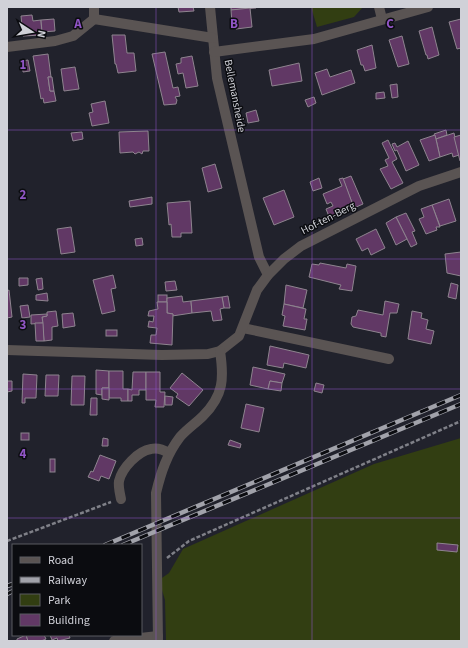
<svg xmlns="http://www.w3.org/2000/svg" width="468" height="648" font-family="'Source Sans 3',sans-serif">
<rect width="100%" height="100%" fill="#21222c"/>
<g fill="#323e12">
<polygon points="311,7 363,7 354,17 317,27"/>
<polygon points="461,438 461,641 166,641 165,600 159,580 169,573 183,549 374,464"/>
</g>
<g fill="#613865" stroke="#8e848f">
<polygon points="178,7 193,7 194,11 179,12"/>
<polygon points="231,7 256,7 256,8 231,10"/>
<polygon points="250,8 252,27 236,29 235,22 232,23 231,10"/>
<polygon points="32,15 33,21 41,20 42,35 23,36 21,16"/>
<polygon points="54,19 55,31 42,32 41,20"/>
<polygon points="461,19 461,48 457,49 449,22"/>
<polygon points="432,27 439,55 428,59 427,55 426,55 419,31"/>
<polygon points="112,35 125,35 127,53 134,53 136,71 118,73 116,64 115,64"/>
<polygon points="402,36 409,64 398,67 389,40"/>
<polygon points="372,45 376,68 365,71 363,65 361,65 357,50"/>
<polygon points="165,52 173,88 178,87 180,96 175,97 177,100 176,104 164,105 152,54"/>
<polygon points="48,54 51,77 48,77 50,91 54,91 56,101 44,103 43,98 41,99 33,56"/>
<polygon points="192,56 198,86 186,88 183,73 178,74 176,64 181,63 181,58"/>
<polygon points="28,60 30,71 23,72 22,61"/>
<polygon points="299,63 302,81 272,86 269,70"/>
<polygon points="75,67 79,89 64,91 61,69"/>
<polygon points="327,69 330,77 351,70 355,83 322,95 315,73"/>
<polygon points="48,77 52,77 54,91 50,91"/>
<polygon points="397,84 398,97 392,98 390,85"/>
<polygon points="384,92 385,98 376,99 376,93"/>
<polygon points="314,97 316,103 308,107 305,100"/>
<polygon points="105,101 109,123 92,126 89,113 93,112 91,104"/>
<polygon points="256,110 259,121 248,123 246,113"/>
<polygon points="446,130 447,135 436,139 434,134"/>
<polygon points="148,131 149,151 143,151 142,154 139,152 135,154 133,152 120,153 119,132"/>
<polygon points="82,132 83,139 73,141 71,133"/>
<polygon points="454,133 459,155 453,157 452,153 440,157 436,139"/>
<polygon points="435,135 440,157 429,161 420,140"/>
<polygon points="461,135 461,161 460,161 454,137"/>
<polygon points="388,140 397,159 392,162 403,183 391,189 380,169 388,166 385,160 389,158 382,143"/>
<polygon points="408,141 419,165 406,171 397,150 395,151 392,144 395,143 397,147"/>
<polygon points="215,164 222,188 208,192 202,168"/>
<polygon points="351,176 363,204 354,208 343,179"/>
<polygon points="319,178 322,188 313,191 310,182"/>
<polygon points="343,178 354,208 330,219 326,209 333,206 331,202 327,204 323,194 342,186 339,179"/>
<polygon points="284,190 294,217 274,225 263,198"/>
<polygon points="152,197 152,204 130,207 129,201"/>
<polygon points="449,199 456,221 440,226 432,205"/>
<polygon points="190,201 192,233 181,233 181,237 172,237 171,224 169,225 167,203"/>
<polygon points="432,205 440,227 436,227 437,230 426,234 419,219 424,217 421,209"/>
<polygon points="406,213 415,231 412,232 417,244 411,247 396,217"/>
<polygon points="396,217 407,239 396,245 386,223"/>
<polygon points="71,227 75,252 61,254 57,229"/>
<polygon points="376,229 385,248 371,255 368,248 362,251 356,239"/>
<polygon points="142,238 143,245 136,246 135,239"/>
<polygon points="461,252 461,276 447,273 445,254"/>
<polygon points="320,263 346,268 347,264 356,266 352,291 339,289 341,285 309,277 312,264 319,265"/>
<polygon points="113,275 116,288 111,289 115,311 102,314 93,280"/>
<polygon points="19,278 28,278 28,285 19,286"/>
<polygon points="42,278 43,289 38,290 36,279"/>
<polygon points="175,281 177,290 166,291 165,282"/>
<polygon points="451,283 458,285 456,299 448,297"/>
<polygon points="286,285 307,290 303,308 284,304"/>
<polygon points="9,290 12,317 7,318 7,291"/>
<polygon points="47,293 48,301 36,300 36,295"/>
<rect x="158" y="295" width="9" height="7"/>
<polygon points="182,296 183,302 191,301 192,313 172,316 173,314 167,313 167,298"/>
<polygon points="228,296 230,308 224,308 222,297"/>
<polygon points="222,297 224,308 220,309 222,320 213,321 211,311 192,313 191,301"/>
<polygon points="385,301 399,304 397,313 390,313 386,337 381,336 381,333 353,327 351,324 352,317 356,316 358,310 383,315"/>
<polygon points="157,302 167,302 167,313 173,314 172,345 150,343 151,335 156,335 157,328 148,327 149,321 153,322 154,316 148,316 149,311 158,309"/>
<polygon points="284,304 306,309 304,319 307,319 305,330 283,326 285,316 282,315"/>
<polygon points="28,305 30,317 22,318 20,306"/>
<polygon points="56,311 58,326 52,327 52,340 44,341 42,317 47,316 47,312"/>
<polygon points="412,311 422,313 421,318 428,320 426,329 434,331 431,344 408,339"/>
<polygon points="73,313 75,326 63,328 62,314"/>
<polygon points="47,314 47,316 42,317 43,323 31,324 31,315"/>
<polygon points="35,323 43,323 44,341 36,341"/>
<rect x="106" y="330" width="11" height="6"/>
<polygon points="270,346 309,355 306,368 284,363 283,368 267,365"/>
<polygon points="253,367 285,374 282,383 270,381 268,389 250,385"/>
<polygon points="96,370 109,371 109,388 102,388 102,395 96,394"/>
<polygon points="109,371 123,371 123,389 128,389 128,401 121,401 121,398 109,398"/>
<polygon points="133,372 146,372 146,390 139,390 139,395 132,395 132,401 128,401 128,389 132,390"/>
<polygon points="146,372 160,372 160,392 165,392 164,407 155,407 156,400 146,400"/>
<polygon points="182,373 203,390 189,406 176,397 178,394 170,388"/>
<polygon points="23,374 37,375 36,398 25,398 25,403 22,403"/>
<polygon points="46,375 59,375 58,396 45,396"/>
<polygon points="72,376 85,376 84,405 71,405"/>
<polygon points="7,381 12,381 12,391 7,392"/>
<polygon points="270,381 282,383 281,391 268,389"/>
<polygon points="316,383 324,385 322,393 314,391"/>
<polygon points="102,388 109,388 109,400 102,399"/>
<polygon points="165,396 173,397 172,405 165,405"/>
<polygon points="91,398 97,398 97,415 90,415"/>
<polygon points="246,404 264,408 259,432 241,428"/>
<rect x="21" y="433" width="8" height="7"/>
<polygon points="103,438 108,439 108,446 102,446"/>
<polygon points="230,440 241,444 240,448 228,445"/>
<polygon points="100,455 116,461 109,479 101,476 99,481 88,477 91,471 93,472"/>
<rect x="50" y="459" width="5" height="13"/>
<polygon points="437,543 458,545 457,552 437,550"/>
<polygon points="26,635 28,641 17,641 17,639"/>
<polygon points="26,635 44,635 46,639 41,641 28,641"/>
<polygon points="50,635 69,635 70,638 58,641 57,638 52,640"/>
</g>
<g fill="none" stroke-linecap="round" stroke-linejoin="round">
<g stroke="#7f8088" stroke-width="2.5" stroke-dasharray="4 2" stroke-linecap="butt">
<polyline points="7,541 111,502"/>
<polyline points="167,558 189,541 461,421"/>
</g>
<g stroke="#5a5453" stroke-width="10">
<polyline points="210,7 217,78 259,257 268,275"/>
<polyline points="379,7 382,19"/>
<polyline points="94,19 213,38"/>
<polyline points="7,47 55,41 73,36 94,19 94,7"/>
<polyline points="214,52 314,39 428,7"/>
<polyline points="243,328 389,359"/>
<polyline points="7,350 162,355 208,354 220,351 239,336 257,290 268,275 284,259 301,246 419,186 461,172"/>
<path d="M121 499C120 494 118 486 119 481 122 468 138 451 151 449 158 447 164 450 169 453"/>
<polyline points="114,641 158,636"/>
<path d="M158 641 156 493C161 472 167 454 180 437 187 429 196 423 203 416 224 395 224 378 220 351"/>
</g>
<g stroke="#a1a2aa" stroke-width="4.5">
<g id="rail">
<polyline points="105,545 461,395"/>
<polyline points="123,545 461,404"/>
<polyline points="7,586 13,584"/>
<polyline points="7,594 13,591"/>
</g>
</g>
<use href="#rail" stroke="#0b0c10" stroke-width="3" stroke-dasharray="9" stroke-linecap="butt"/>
</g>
<path fill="none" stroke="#9055c5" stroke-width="1" stroke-opacity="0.55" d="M156 7V641M312 7V641M7 130H461M7 259H461M7 389H461M7 518H461"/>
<g text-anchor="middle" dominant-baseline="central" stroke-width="3" stroke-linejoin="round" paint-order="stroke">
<g font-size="11" fill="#d0d1d8" stroke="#0b0c10">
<text transform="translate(235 96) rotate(79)">Bellemansheide</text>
<text transform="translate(328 218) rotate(-27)">Hof-ten-Berg</text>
</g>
</g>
<g font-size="13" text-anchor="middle" font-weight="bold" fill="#9055c5" stroke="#0b0c10" stroke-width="3" stroke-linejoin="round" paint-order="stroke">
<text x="78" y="28">A</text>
<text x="234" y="28">B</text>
<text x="390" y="28">C</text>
<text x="23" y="69">1</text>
<text x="23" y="199">2</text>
<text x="23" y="329">3</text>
<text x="23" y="458">4</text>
</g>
<rect width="468" height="648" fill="none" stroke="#d0d1d8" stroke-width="16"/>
<rect x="12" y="544" width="130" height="92" fill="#0b0c10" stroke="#5a5b60"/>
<rect x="20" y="557" width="20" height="6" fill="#5a5453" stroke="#5a5b60"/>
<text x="48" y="564" font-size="12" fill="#d0d1d8">Road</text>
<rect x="20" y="577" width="20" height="6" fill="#a1a2aa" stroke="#5a5b60"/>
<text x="48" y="584" font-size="12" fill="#d0d1d8">Railway</text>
<rect x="20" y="594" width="20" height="12" fill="#323e12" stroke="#5a5b60"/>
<text x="48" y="604" font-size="12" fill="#d0d1d8">Park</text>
<rect x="20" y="614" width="20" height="12" fill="#613865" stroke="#5a5b60"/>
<text x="48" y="624" font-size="12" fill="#d0d1d8">Building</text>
<g transform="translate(32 32) rotate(102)" stroke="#0b0c10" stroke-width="3" paint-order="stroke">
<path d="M0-3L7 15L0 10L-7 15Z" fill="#d0d1d8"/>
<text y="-6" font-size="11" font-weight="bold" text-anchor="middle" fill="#d0d1d8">N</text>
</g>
</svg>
